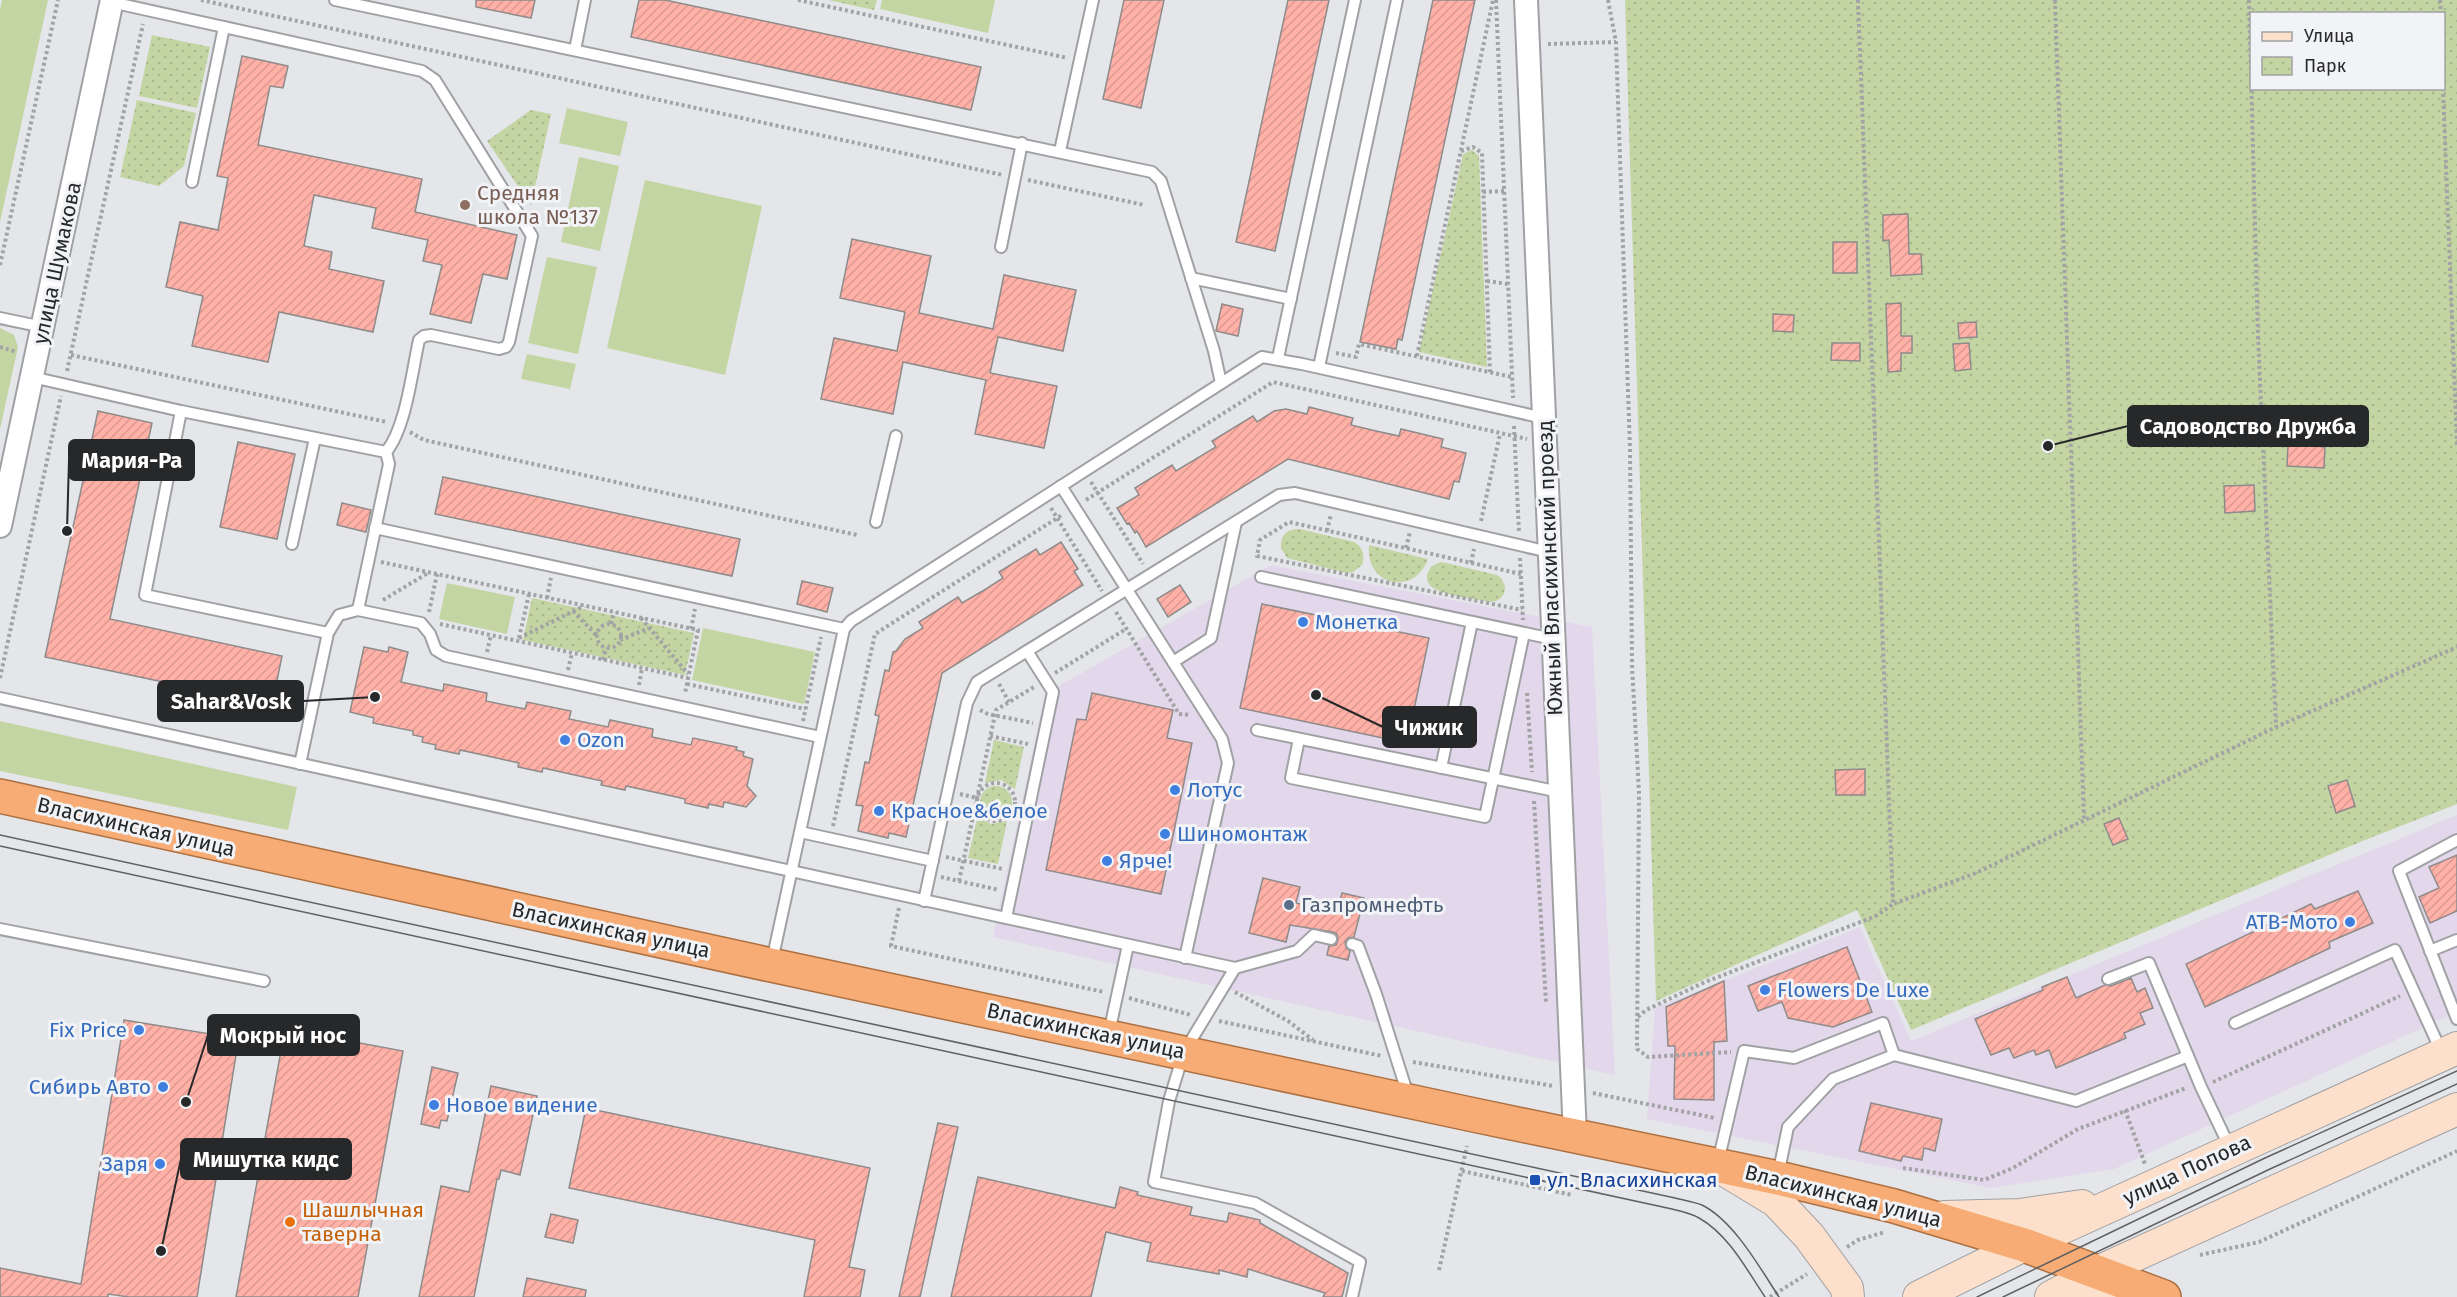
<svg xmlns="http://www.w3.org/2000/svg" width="2457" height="1297" font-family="'Fira Sans',sans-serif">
<defs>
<pattern id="park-dots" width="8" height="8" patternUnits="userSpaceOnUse" patternTransform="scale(1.5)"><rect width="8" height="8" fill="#c4d5a4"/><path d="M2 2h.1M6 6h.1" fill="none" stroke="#a8b78d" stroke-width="1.8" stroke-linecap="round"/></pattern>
<pattern id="building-hatch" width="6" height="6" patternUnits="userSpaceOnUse" patternTransform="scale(1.5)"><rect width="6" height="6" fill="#ffb1a7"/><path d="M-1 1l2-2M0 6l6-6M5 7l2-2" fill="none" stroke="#db9890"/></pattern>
</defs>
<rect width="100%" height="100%" fill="#e4e6e9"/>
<g fill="#e3d7eb">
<polygon points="1271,565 1592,627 1615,1075 993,937 1045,694"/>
<polygon points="2457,815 2457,1012 2114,1169 1991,1188 1647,1119 1655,1008 1860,927 1911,1041"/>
</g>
<g fill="#c4d5a4">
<polygon points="2,0 48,0 0,222 0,10"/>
<polygon points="882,0 995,0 988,33 880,9"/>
<polygon points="567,108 628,122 620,156 559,143"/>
<polygon points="579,157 619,166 600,251 561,242"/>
<polygon points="645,180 762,206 725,375 607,348"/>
<polygon points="547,257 597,267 578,354 528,343"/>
<polygon points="0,328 14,335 18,347 0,429"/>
<polygon points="527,354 576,364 570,389 521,379"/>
<polygon points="447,583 515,597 507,634 439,619"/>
<polygon points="703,628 815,652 804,704 692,680"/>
<polygon points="0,721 297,787 288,830 0,771"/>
</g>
<g fill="url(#park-dots)" fill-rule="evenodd">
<polygon points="828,0 877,0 874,10"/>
<path d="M1625 0H2457V804L2365 840 1911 1030 1857 910 1656 1001ZM2252 14H2444V88H2252Z"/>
<polygon points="152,35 210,47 197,108 139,96"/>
<polygon points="137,100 196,113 184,166 159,186 120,177"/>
<polygon points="531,110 551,114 531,205 487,141"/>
<polygon points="1472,150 1479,156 1487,367 1419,352 1463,154"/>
<path d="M1300 529 1354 542C1363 547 1365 555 1362 565L1353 572 1347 573 1287 558 1281 548C1280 536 1287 528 1300 529Z"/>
<path d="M1369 545 1428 559C1414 597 1365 586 1369 545Z"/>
<path d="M1442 562 1497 575 1501 578 1505 586C1505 596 1500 601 1490 602 1474 598 1448 596 1435 589 1420 581 1428 564 1442 562Z"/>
<polygon points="532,598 694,633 685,675 523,640"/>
<polygon points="994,740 1024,747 1015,789 1001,780 985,783"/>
<circle cx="996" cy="802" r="16"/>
<polygon points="978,815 991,824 1007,821 998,864 968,858"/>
</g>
<g fill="url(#building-hatch)" stroke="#8e8b8a" stroke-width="1.5">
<polygon points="476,0 535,0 531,18 476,7"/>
<polygon points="639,0 665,0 981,67 971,110 631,37"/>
<polygon points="1124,0 1164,0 1141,108 1103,99"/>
<polygon points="1288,0 1329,0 1275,251 1236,242"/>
<polygon points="1433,0 1475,0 1402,340 1398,339 1396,349 1360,342"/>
<polygon points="242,56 288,66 283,88 270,86 258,145 422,179 415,212 517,235 507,279 483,274 471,323 430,314 442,265 423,261 428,240 372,228 376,208 314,195 304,246 332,252 329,269 384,281 373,332 279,312 268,362 192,346 203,296 166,287 180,222 218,230 228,178 217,176"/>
<polygon points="1908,214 1909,254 1921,254 1922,274 1891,276 1889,240 1883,241 1883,215"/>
<polygon points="852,239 931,256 919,313 993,329 1004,275 1076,290 1063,351 998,337 990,373 1057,386 1044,448 975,434 986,380 903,362 893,414 821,399 834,338 897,351 905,312 840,298"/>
<rect x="1833" y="242" width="24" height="31"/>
<polygon points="1901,303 1901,336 1912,336 1912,353 1901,353 1901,371 1888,372 1886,304"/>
<polygon points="1222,304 1243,309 1238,336 1216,331"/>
<polygon points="1773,314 1794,315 1793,332 1773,331"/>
<polygon points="1976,322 1977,337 1959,338 1958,323"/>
<polygon points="1832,343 1860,343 1860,361 1831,360"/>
<polygon points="1969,343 1971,369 1955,371 1953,344"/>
<polygon points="1309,407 1353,418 1351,425 1376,431 1399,436 1401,429 1443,439 1441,447 1466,453 1459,482 1454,481 1449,499 1288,459 1146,547 1137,531 1135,533 1129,523 1127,524 1117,508 1139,495 1135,488 1172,465 1176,471 1216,447 1212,441 1253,416 1257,422 1274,411 1286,409 1307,414"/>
<polygon points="98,411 152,423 110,619 282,656 272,705 45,657"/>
<polygon points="2294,427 2315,428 2314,446 2325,447 2324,468 2287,466 2288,445 2293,445"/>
<polygon points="238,442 295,454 277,539 220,527"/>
<polygon points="443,477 740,539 732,576 435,514"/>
<polygon points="2254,485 2255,511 2225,513 2224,486"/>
<polygon points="342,503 371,510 366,532 337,525"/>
<polygon points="1061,542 1078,569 1074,571 1083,585 942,673 906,837 889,833 888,838 858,831 863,806 856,805 865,762 869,763 879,716 875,715 885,670 889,671 893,652 896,651 905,639 923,628 919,622 958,597 962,603 986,589 1003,578 999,572 1036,549 1040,555"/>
<polygon points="802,581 833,588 827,612 797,604"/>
<polygon points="1180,585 1191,602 1168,617 1157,599"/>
<polygon points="1262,604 1429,638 1407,743 1240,708"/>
<polygon points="364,647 388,652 389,647 408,652 401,682 443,691 444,684 487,693 486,701 525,709 527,702 571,711 569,719 608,727 610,720 653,729 652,737 691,745 693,738 737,747 736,750 744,752 743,756 753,759 747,786 756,796 746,807 724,802 723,807 709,804 708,808 685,803 685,799 672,796 626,786 625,790 601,785 602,781 543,768 542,772 518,767 519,763 460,750 459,754 435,749 436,745 422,742 423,737 413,735 413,731 373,723 374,718 350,712"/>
<polygon points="1092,693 1173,710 1167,738 1192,743 1161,894 1046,870 1077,719 1086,720"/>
<polygon points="1865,769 1865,795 1836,795 1835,770"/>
<polygon points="2347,780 2355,806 2336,813 2328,786"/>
<polygon points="2119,818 2128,839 2113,845 2104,824"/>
<polygon points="2457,855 2457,911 2430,923 2419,897 2439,888 2429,867"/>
<polygon points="1263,878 1300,887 1296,903 1337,913 1342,893 1364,898 1354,937 1348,938 1345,942 1346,948 1350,951 1348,960 1327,955 1329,946 1336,945 1338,940 1337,934 1333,932 1290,925 1286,942 1249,933"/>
<polygon points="2358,891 2373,923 2329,942 2330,948 2205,1007 2186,964 2311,904 2315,909"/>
<polygon points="1847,947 1872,1012 1833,1027 1788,1018 1782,1002 1758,1011 1748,986"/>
<polygon points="2067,977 2076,998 2105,985 2111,986 2131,978 2137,992 2145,988 2153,1008 2140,1013 2145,1024 2124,1033 2126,1038 2056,1068 2049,1050 2036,1055 2034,1050 2014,1058 2009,1048 1991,1055 1975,1019 2043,990 2042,987"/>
<polygon points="1724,981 1727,1041 1714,1042 1714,1100 1674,1099 1675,1046 1668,1046 1666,1007"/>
<polygon points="124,1020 216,1035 218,1026 240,1030 197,1297 129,1297 108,1294 108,1297 0,1297 0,1268 81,1284"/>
<polygon points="285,1029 403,1051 358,1297 236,1297"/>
<polygon points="432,1067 458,1073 447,1121 441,1120 439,1128 421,1124"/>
<polygon points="491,1086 537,1096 520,1175 501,1170 499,1179 497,1179 474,1297 419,1297 441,1186 469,1192"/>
<polygon points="1871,1103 1942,1119 1935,1151 1924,1148 1922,1160 1903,1156 1901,1161 1859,1151"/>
<polygon points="586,1108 870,1168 849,1267 865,1270 860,1297 804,1297 815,1240 569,1188"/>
<polygon points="938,1123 958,1127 920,1297 899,1297"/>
<polygon points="978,1177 1115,1208 1120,1187 1138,1192 1137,1195 1192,1207 1190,1215 1227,1222 1229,1213 1260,1220 1260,1223 1348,1273 1342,1297 1323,1297 1325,1293 1248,1269 1247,1277 1219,1270 1219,1274 1147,1261 1151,1243 1106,1232 1091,1297 951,1297"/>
<polygon points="551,1214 578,1220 573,1243 545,1237"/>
<polygon points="527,1278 586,1290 585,1297 523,1297"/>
</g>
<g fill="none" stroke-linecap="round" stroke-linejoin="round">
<g stroke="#a0a1a4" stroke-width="14">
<g id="service">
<polyline points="335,0 1152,172 1161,181 1214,351 1221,383"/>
<path d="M111 2 422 71 435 80 532 236 509 342 506 347 499 349 431 335 424 336 419 340C412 371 406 428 386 452"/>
<polyline points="575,50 585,0"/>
<polyline points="1060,151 1093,0"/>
<polyline points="192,182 224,27"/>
<polyline points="1001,247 1022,143"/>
<polyline points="1191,278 1291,299"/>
<polyline points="0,318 43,327"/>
<polyline points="1278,358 1355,0"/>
<polyline points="1319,367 1397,0"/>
<polyline points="32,377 181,411 386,452 389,464 358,610"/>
<polyline points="181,411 145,595 328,633"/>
<polyline points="1061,486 1222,739 1228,763 1185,958"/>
<polyline points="876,522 896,436"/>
<polyline points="375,528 844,629"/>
<polyline points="292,544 315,438"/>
<polyline points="1261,577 1553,639"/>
<polyline points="1173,662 1211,638 1236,522"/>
<polyline points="0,698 1235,968"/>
<polyline points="1257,730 1560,792"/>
<polyline points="1299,739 1291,778 1485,817 1524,633"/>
<polyline points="300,764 328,633 339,615 358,610 421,623 430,634 436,650 446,656 820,737"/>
<polyline points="1441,768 1472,622"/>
<polyline points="800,832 933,861"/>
<polyline points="2457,840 2399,871 2457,1019"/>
<polyline points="924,901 967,703 977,682 1279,495 1295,493 1549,552"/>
<polyline points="1006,918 1053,692 1027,651"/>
<polyline points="0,929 264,981"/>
<polyline points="1331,939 1314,935 1297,951 1235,968 1184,1052 1169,1101 1154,1182 1255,1203 1360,1262 1352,1297"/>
<polyline points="1352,944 1358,946 1376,994 1408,1095"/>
<polyline points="2430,951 2457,940"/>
<polyline points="772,961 844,629 851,621 1262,357 1302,364 1544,418"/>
<polyline points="2108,979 2149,963 2201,1087 2230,1148"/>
<polyline points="2235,1023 2395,950 2441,1051"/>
<polyline points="1109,1033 1128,945"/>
<polyline points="1718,1162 1744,1051 1794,1058 1883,1023 1894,1055"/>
<polyline points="1778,1175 1788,1127 1833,1079 1894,1055 2076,1101 2188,1056"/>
</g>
</g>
<g stroke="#a0a1a4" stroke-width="26">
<g id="minor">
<polyline points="1526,0 1575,1136"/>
<polyline points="0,526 112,0"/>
</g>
</g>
<g stroke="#a0a1a4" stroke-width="34">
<g id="secondary">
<polyline points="1723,1169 1776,1201 1809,1236 1847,1288 1848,1297"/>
<polyline points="1944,1217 2020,1215 2082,1206"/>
<polyline points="1919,1297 2024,1245 2457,1048"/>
<polyline points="2051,1297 2100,1271 2457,1109"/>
<polyline points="2099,1297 2150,1292"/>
</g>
</g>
<g stroke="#ac7043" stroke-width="36">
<polyline id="trunk" points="0,796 771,965 1474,1115 1778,1178 1894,1206 2024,1245 2164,1297"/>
</g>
<g stroke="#a1a3a5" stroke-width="4" stroke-dasharray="3 3" stroke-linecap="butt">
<polyline points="201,0 1003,175"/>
<polyline points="798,0 1068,58"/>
<polyline points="1496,0 1513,398"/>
<polyline points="1608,0 1616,42 1630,449 1632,665 1639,792 1637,1049 1648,1057 1731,1052"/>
<polyline points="1858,0 1893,904 1976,873 2276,727 2457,647"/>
<polyline points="2055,0 2084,820"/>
<polyline points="2249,0 2258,336 2276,727"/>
<polyline points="2440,0 2441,14"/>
<polyline points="1548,44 1616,42"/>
<polyline points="2443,88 2457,445"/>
<polyline points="1461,151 1473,147 1482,153 1490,372"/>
<polyline points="1028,180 1144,205"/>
<polyline points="1483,192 1504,191"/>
<polyline points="0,265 58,0"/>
<polyline points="1487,281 1508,284"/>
<polyline points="0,347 17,352"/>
<polyline points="1336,353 1356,357 1359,344 1512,377"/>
<polyline points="71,355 387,422"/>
<polyline points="1417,356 1493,0"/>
<polyline points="67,371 143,24"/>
<polyline points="1514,426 1519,533"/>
<polyline points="410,432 424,440 857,535"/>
<polyline points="1091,482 1143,564"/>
<polyline points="1086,500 1273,382 1527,439"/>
<polyline points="1051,508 1102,591"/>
<polyline points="1481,521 1500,434"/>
<polyline points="1327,531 1331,514"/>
<polyline points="1406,548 1410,532"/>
<polyline points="1520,558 1523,620"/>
<polyline points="381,562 698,630 685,693"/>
<polyline points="1471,563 1474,549"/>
<polyline points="1521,574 1289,522 1260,540 1257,556 1522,610"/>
<polyline points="547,598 551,578"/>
<polyline points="383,600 428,573"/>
<polyline points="573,611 597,636"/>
<polyline points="429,612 437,574"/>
<polyline points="1116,612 1179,714 1190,715"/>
<polyline points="641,618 688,674"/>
<circle cx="609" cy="636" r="12"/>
<polyline points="440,624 688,678"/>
<polyline points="611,624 614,612"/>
<polyline points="691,629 695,609"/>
<polyline points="519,638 584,606"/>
<polyline points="519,638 529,594"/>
<polyline points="620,640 649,628"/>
<polyline points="487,652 491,635"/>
<polyline points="603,660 606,648"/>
<polyline points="568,670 572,653"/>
<polyline points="1055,673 1126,629"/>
<polyline points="0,678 61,396"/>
<polyline points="687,684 805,709"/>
<polyline points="999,684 1009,702"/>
<polyline points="639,685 642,668"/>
<polyline points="1527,693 1532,772"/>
<polyline points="980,710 988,714 1033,723"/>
<polyline points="803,721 821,637"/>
<polyline points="990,736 1028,744"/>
<circle cx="996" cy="802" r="19"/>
<polyline points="960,794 977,798"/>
<polyline points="1534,801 1546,1003"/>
<polyline points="833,826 875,634 1062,515"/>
<polyline points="946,857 1003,869"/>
<polyline points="941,877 999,890"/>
<polyline points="959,881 996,710 1034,687"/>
<polyline points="899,908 891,946 1104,992"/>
<polyline points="1235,992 1288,1021 1313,1040"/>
<polyline points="1129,998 1191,1015"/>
<polyline points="1638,1017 1646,1010 1705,982 1876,916 1893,904"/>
<polyline points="1219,1021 1382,1056"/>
<polyline points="1413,1062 1553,1086"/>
<polyline points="2213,1082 2400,996"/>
<polyline points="1593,1093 1715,1118"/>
<polyline points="2125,1110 2145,1164"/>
<polyline points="1903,1168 1984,1180 2013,1168 2078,1129 2186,1088"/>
<polyline points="1462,1171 1572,1195"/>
<polyline points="1847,1247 1858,1240 1885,1232"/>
<polyline points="2200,1255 2259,1242 2457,1151"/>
<polyline points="1439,1270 1467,1146"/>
<polyline points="1770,1297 1807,1274"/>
</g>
<use href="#service" stroke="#fff" stroke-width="10"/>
<use href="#minor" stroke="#fff" stroke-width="22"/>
<use href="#secondary" stroke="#fce0cb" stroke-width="32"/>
<use href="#trunk" stroke="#f6ac74" stroke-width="33"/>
<g stroke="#5f6062" stroke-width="1.5">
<path d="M0 835 1675 1198C1683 1200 1694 1202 1702 1205 1734 1221 1760 1268 1779 1297"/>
<path d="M0 846 1672 1209C1680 1211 1691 1213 1699 1218 1728 1234 1747 1270 1765 1297"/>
<polyline points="1977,1297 2265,1158 2457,1071"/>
<polyline points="2003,1297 2270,1169 2457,1084"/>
</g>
</g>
<circle fill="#8d6e63" stroke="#f2f3f6" stroke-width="2" cx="465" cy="205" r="6"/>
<g fill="#3f7fe0" stroke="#f2f3f6" stroke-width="2">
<circle cx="1303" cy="622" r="6"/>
<circle cx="565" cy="740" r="6"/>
<circle cx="1175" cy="790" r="6"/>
<circle cx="879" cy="811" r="6"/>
<circle cx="1165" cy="834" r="6"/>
<circle cx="1107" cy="861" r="6"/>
<circle cx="2350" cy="922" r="6"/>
<circle cx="1765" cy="990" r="6"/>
<circle cx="139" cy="1030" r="6"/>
<circle cx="163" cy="1087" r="6"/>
<circle cx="434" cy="1105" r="6"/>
<circle cx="160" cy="1164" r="6"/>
</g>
<circle fill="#5c6f8a" stroke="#f2f3f6" stroke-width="2" cx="1289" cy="905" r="6"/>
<rect fill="#1a4fb4" stroke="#f2f3f6" stroke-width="2" x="1529" y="1174" width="12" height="12" rx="3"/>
<circle fill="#e8710a" stroke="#f2f3f6" stroke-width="2" cx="290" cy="1222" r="6"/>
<g text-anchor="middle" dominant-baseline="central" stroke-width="6" stroke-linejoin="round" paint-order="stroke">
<g font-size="21" fill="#785e54" stroke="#f2f3f6" text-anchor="start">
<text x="477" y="193">Средняя<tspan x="477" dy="24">школа №137</tspan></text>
</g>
<g font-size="21" fill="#272829" stroke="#f2f3f6">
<text transform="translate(57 263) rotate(-78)">улица Шумакова</text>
<text transform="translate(1550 568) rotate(-92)">Южный Власихинский проезд</text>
<text transform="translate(136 827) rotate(13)">Власихинская улица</text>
<text transform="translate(611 930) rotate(12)">Власихинская улица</text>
<text transform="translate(1086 1031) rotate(12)">Власихинская улица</text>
<text transform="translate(2187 1170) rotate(-25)">улица Попова</text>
<text transform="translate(1843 1196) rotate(14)">Власихинская улица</text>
</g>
<g font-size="21" fill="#366cbe" stroke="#f2f3f6" text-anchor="start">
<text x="1315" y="622">Монетка</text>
<text x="577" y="740">Ozon</text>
<text x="1187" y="790">Лотус</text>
<text x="891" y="811">Красное&amp;белое</text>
<text x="1177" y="834">Шиномонтаж</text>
<text x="1119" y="861">Ярче!</text>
<text x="2338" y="922" text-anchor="end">АТВ-Мото</text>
<text x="1777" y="990">Flowers De Luxe</text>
<text x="127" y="1030" text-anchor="end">Fix Price</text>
<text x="151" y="1087" text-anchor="end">Сибирь Авто</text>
<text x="446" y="1105">Новое видение</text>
<text x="148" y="1164" text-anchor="end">Заря</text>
</g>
<g font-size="21" fill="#4e5e75" stroke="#f2f3f6" text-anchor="start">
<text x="1301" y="905">Газпромнефть</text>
</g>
<g font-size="21" fill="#164399" stroke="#f2f3f6" text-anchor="start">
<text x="1547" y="1180">ул. Власихинская</text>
</g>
<g font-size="21" fill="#c56008" stroke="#f2f3f6" text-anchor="start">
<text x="302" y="1210">Шашлычная<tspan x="302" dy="24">таверна</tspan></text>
</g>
</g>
<path fill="none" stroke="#272829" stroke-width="2" d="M2048 446L2128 426M67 531L69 460M375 697L303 701M1316 695L1383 727M186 1102L208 1035M161 1251L181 1159"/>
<g fill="#272829" stroke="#f2f3f6" stroke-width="2">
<circle cx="2048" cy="446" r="6"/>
<circle cx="67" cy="531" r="6"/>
<circle cx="375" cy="697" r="6"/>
<circle cx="1316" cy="695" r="6"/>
<circle cx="186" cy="1102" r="6"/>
<circle cx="161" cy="1251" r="6"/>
</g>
<g fill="#272829" stroke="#272829" stroke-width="2">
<rect x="2128" y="406" width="240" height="40" rx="6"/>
<rect x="69" y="440" width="125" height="40" rx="6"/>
<rect x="158" y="681" width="145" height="40" rx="6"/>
<rect x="1383" y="707" width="93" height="40" rx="6"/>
<rect x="208" y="1015" width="151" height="40" rx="6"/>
<rect x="181" y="1139" width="170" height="40" rx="6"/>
</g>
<g font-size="22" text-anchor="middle" font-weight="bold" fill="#fff">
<text x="2248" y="434">Садоводство Дружба</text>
<text x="132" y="468">Мария-Ра</text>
<text x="231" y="709">Sahar&amp;Vosk</text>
<text x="1429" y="735">Чижик</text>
<text x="283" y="1043">Мокрый нос</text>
<text x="266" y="1167">Мишутка кидс</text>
</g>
<rect x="2250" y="12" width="195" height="78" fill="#f2f3f6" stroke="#a1a2a4" stroke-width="1.5"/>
<rect x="2262" y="32" width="30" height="9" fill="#fce0cb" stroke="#a1a2a4" stroke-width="1.5"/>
<text x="2304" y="42" font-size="18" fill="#272829">Улица</text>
<rect x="2262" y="57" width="30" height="18" fill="url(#park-dots)" stroke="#a1a2a4" stroke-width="1.5"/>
<text x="2304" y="72" font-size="18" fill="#272829">Парк</text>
</svg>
